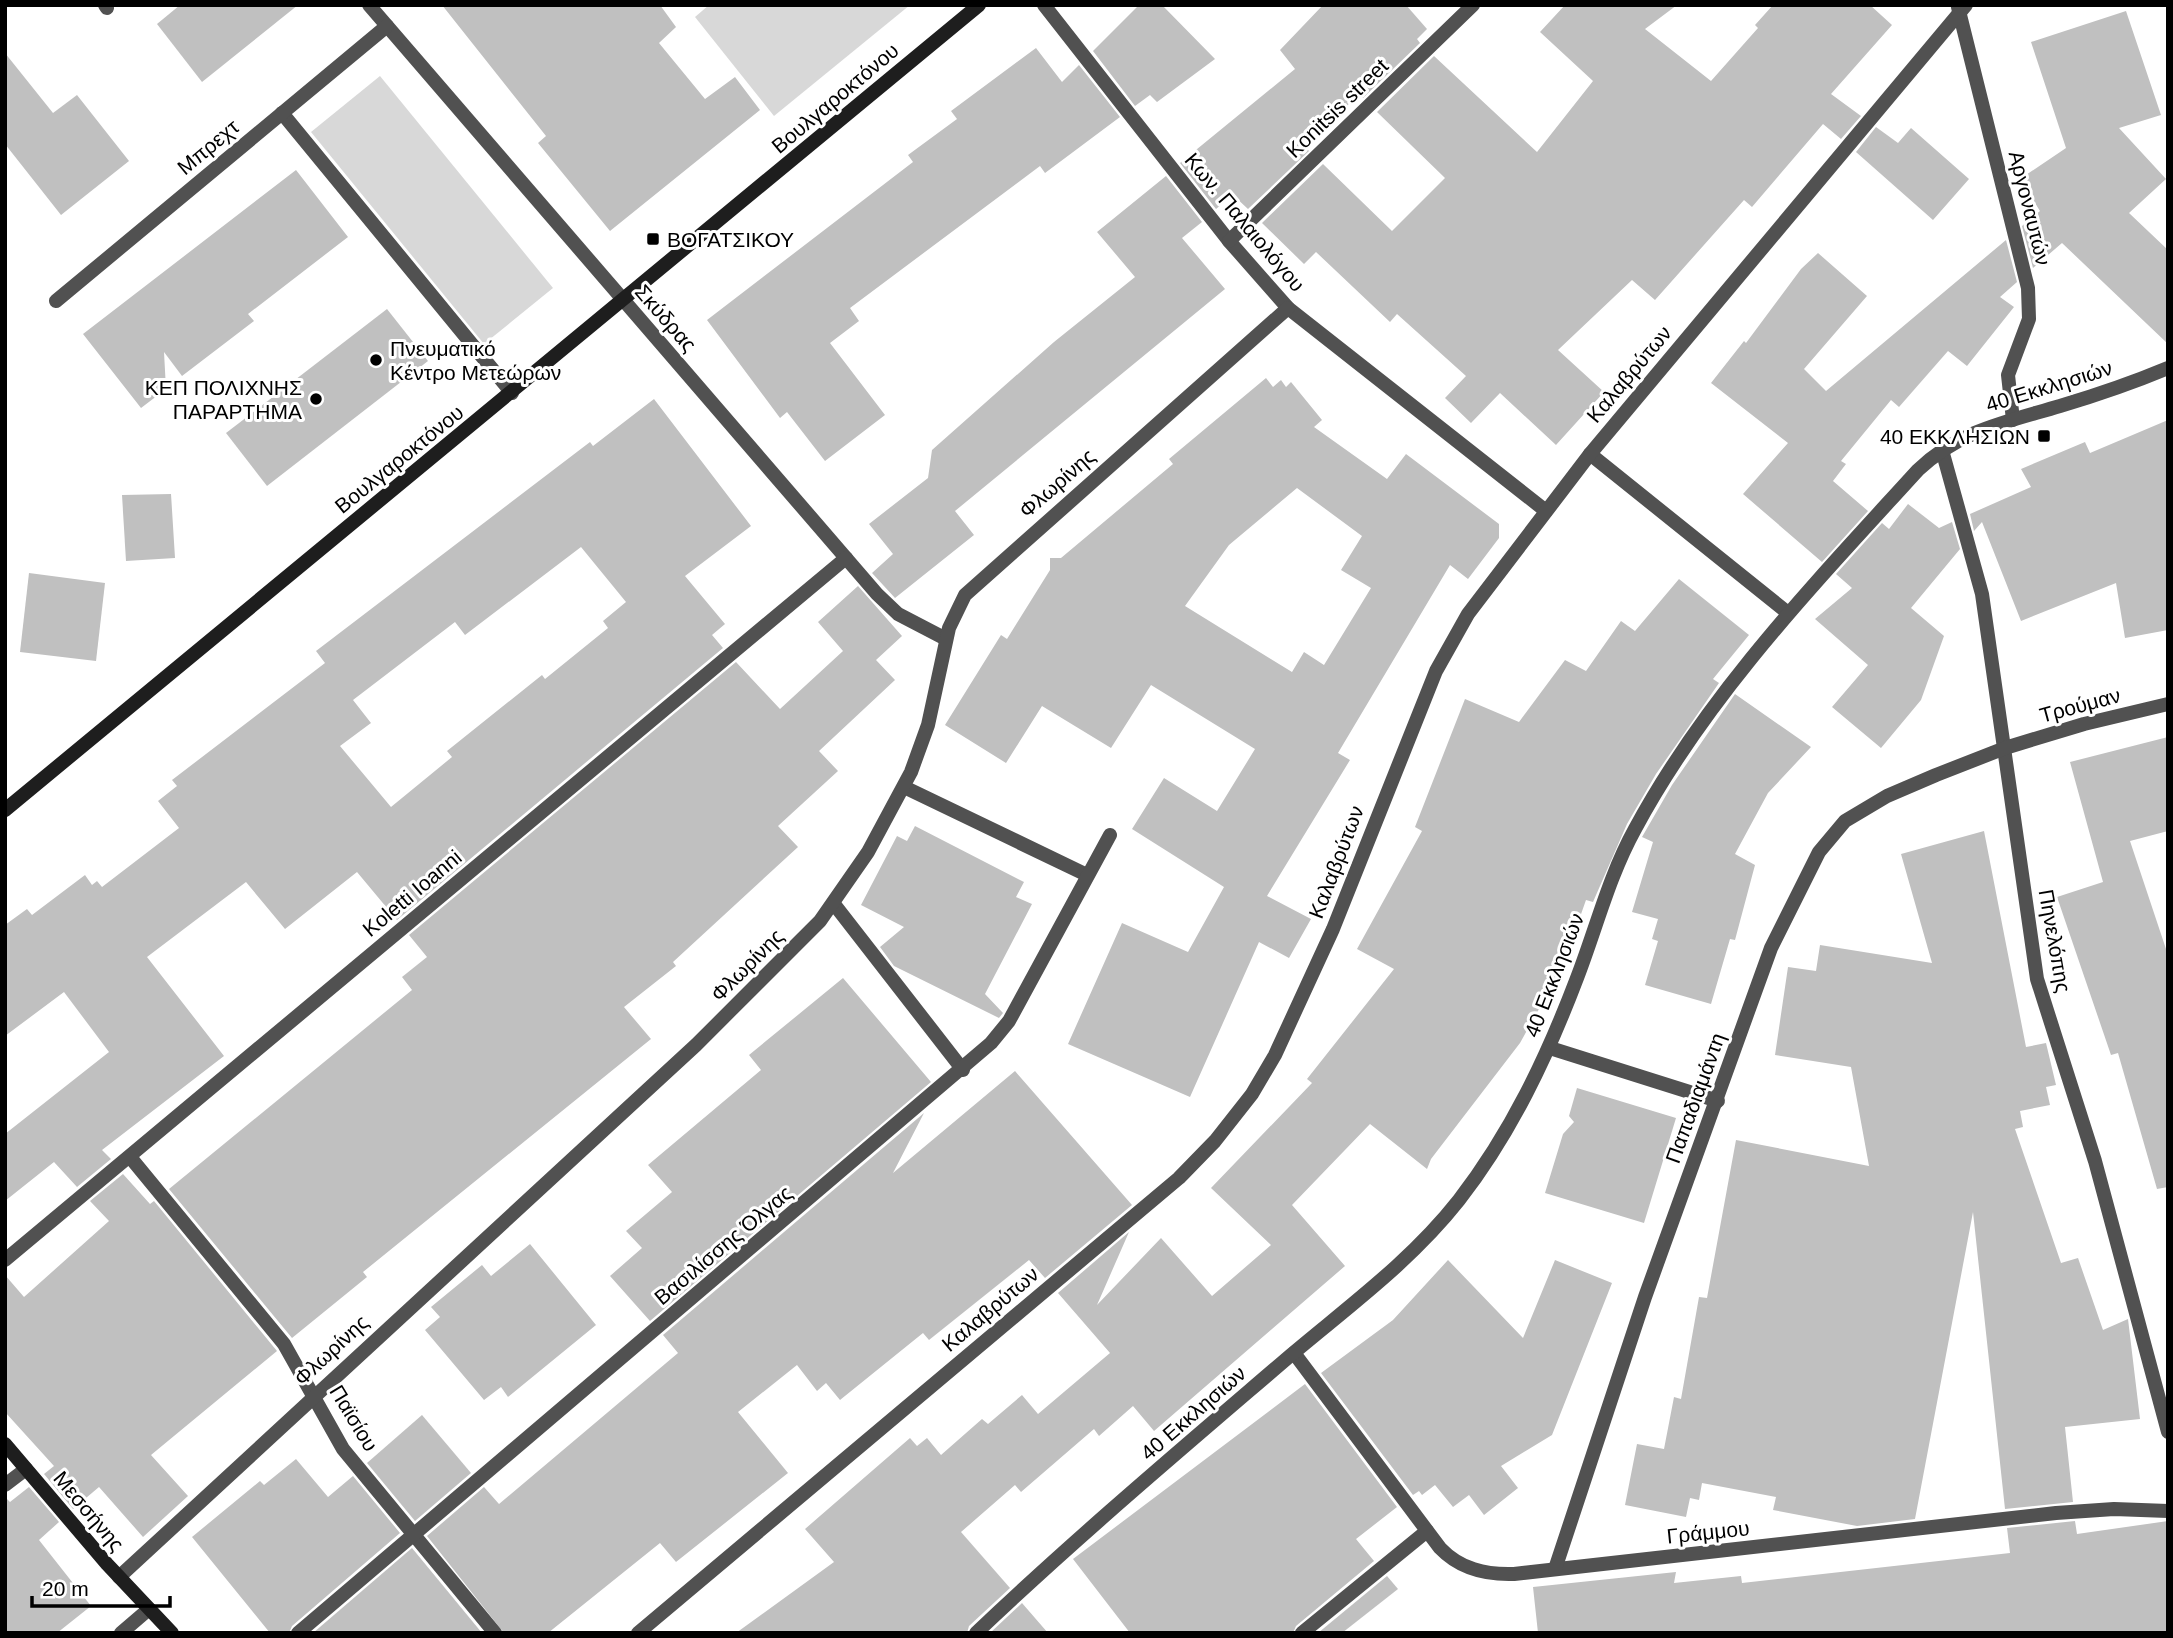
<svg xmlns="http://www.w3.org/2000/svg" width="2173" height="1638" font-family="Helvetica,sans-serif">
<rect width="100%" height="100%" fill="#fff"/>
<g fill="#d8d8d8">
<polygon points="709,5 910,5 774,116 695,17"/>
<polygon points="380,76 553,288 484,344 311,132"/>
</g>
<g fill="#c0c0c0" fill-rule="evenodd">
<polygon points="180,5 298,5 202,82 157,24"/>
<polygon points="442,5 660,5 676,27 659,43 705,99 735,77 760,110 610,231 538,143 546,136"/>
<polygon points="1139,5 1162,5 1215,59 1157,102 1150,95 1135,106 1093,51"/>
<polygon points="1323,5 1406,5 1427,29 1417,39 1420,43 1363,98 1359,94 1305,147 1309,151 1248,209 1233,195 1216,209 1180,163 1295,69 1280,50"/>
<polygon points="1565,5 1677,5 1645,29 1711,81 1758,28 1755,25 1773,5 1870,5 1892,25 1831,94 1861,116 1841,139 1823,124 1752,207 1744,200 1655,300 1632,280 1558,350 1604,392 1556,445 1500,393 1471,423 1445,398 1466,376 1397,314 1390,322 1316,252 1304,264 1262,223 1323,164 1392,231 1445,178 1377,112 1434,56 1537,152 1593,81 1540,32"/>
<polygon points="2126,11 2161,115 2119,128 2166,179 2129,213 2168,250 2168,344 2062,243 2033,268 2022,226 2040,211 2020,179 2066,148 2031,42"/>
<polygon points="1036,48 1062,82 1079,65 1120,117 1045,173 1040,166 850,308 859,321 830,343 885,415 825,461 787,412 780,418 707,320 913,162 908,155 957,119 951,111"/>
<polygon points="5,53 53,113 77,95 129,161 61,215 5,144"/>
<polygon points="1876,127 1898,143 1911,128 1969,179 1933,220 1856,152"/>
<polygon points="296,170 348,237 248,314 254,321 182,376 164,352 166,389 141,408 83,334"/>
<polygon points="1166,176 1202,222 1182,238 1225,289 955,511 974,535 895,598 872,573 893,554 869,524 928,478 932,450 1054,342 1135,277 1097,232"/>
<polygon points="2006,240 2017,282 2000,297 2014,307 1967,366 1948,351 1899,407 1891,400 1841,461 1846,464 1833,481 1868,511 1822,562 1743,494 1788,443 1711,383 1744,341 1746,343 1801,269 1818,253 1867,296 1804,369 1826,391"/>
<polygon points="387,309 428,361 267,486 226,433"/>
<path d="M1266 378 1273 387 1281 380 1286 387 1291 382 1322 420 1314 427 1387 479 1406 454 1499 524V538L1468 579 1450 565 1338 753 1350 760 1267 896 1311 919 1289 958 1259 942 1190 1097 1068 1044 1122 923 1188 952 1224 887 1132 829 1164 778 1217 811 1255 749 1151 685 1111 748 1042 706 1006 763 945 725 1001 635 1007 639 1050 570V558H1061L1173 464 1169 459ZM1297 488 1362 536 1341 570 1371 588 1324 665 1304 652 1292 672 1185 606 1229 545Z"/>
<path d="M654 399 751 526 685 576 725 624 712 635 723 648 397 920 357 872 285 929 246 882 147 957 224 1056 102 1150 111 1159 77 1187 54 1162 5 1201V1134L109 1052 64 992 5 1036V925L27 909 32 915 85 875 92 885 97 881 102 887 179 828 158 801 177 786 172 780 325 663 316 651 590 442 593 446ZM581 547 626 602 603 621 608 628 545 679 542 675 447 751 452 757 391 807 340 746 371 723 353 700 455 622 465 635Z"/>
<polygon points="2168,420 2168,630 2125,638 2116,583 2021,621 1982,522 1974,531 1970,514 2031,487 2021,469 2085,442 2090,453"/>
<polygon points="171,494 175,558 126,561 122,495"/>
<polygon points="1908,504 1939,528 1952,522 1960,549 1911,608 1944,636 1921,700 1881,748 1832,707 1868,665 1815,619 1852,588 1836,574 1882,523 1889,529"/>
<polygon points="29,573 105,583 96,661 20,652"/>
<polygon points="1679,579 1749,635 1713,679 1719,683 1656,774 1627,824 1593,902 1586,900 1562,968 1520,1043 1431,1159 1427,1169 1370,1124 1292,1205 1345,1266 1154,1431 1133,1406 1099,1436 1094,1429 1021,1492 1015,1485 961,1532 1010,1588 969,1626 967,1633 736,1633 834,1562 805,1529 910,1438 917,1446 927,1438 941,1455 982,1419 988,1424 1022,1395 1038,1414 1110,1353 1058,1293 1129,1232 1097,1305 1161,1238 1212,1296 1271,1245 1211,1188 1312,1083 1307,1079 1394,969 1357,949 1422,831 1415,827 1465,699 1519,722 1565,660 1586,671 1621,621 1635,631"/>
<polygon points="858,586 902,636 876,660 895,680 819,751 838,771 778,826 798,847 673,962 676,966 624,1007 651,1039 363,1272 367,1277 292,1338 169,1189 412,990 402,977 427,957 409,935 736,662 780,709 843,651 818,622"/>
<polygon points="1735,694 1811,747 1768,793 1735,854 1755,865 1735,940 1730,939 1711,1004 1645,985 1658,941 1652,939 1658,919 1632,912 1653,842 1642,837 1672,785"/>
<polygon points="2168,737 2168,831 2130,841 2168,955 2168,1187 2157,1189 2118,1053 2111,1055 2057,897 2103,882 2070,762"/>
<polygon points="915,826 1024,882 1016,897 1032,904 985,994 1003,1013 999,1018 894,966 880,947 904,927 861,905 897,836 907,841"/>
<polygon points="1984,831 2026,1047 2046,1043 2056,1085 2046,1087 2050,1105 2020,1111 2023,1127 2015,1129 2061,1263 2078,1258 2103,1330 2128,1319 2140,1419 2065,1427 2073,1502 2005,1509 1973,1212 1915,1519 1857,1526 1773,1510 1776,1497 1702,1483 1699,1500 1690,1498 1686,1517 1625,1505 1637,1444 1664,1449 1674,1397 1681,1399 1699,1297 1707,1298 1736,1140 1869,1166 1851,1067 1775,1055 1788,967 1816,971 1820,945 1932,963 1901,854"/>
<polygon points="843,978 931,1082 650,1321 610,1276 642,1248 626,1231 672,1192 648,1165 761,1070 749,1055"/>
<polygon points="1015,1071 1132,1205 1045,1278 1029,1260 929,1340 923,1333 840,1400 826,1383 817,1391 797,1365 738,1412 788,1473 676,1562 660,1543 548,1633 504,1633 427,1536 484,1487 499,1504 678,1353 663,1335 924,1113 893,1173"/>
<polygon points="1577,1088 1676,1118 1644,1223 1545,1193 1563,1134 1574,1122 1569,1116"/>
<polygon points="123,1174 150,1204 154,1201 277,1351 151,1455 188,1496 143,1537 99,1487 73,1509 44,1474 54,1466 5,1412 5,1275 24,1297 109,1221 90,1201"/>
<polygon points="530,1244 596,1325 508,1397 501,1387 484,1400 425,1330 440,1317 431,1307 482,1265 491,1276"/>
<polygon points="1448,1260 1523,1338 1555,1260 1612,1283 1552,1435 1501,1466 1518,1488 1484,1515 1469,1495 1453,1507 1435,1485 1422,1495 1419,1491 1413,1495 1321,1373 1393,1320"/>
<polygon points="1305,1384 1397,1507 1356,1539 1374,1561 1296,1626 1293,1633 1130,1633 1073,1559"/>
<polygon points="422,1415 471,1473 415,1521 367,1463"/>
<polygon points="296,1459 328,1497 353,1476 400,1533 292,1626 289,1633 270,1633 192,1537 260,1481 264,1485"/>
<polygon points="29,1487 59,1522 39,1540 91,1606 57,1633 5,1633 5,1497 10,1502"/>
<polygon points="2075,1521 2077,1534 2168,1521 2168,1633 1538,1633 1533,1587 1676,1572 1674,1583 1741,1576 1742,1583 2010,1553 2007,1528"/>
<polygon points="412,1548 482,1633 313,1633"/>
<polygon points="1387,1576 1398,1589 1342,1633 1318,1633"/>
<polygon points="1022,1603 1048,1633 990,1633 1021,1604"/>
</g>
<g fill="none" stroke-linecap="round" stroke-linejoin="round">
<polyline stroke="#515151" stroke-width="14" points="105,5 107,8"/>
<g stroke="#515151" stroke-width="14">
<polyline points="369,5 877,594 898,614 946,639"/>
<polyline points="1044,5 1229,241 1288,308 1546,511"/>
<polyline points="1958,7 2028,288 2029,319 2008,375 2013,420"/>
<polyline points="282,113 512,393"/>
<polyline points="1229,241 1473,5"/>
<polyline points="56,301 387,26"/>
<polyline points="1942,450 1982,594 2037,979 2095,1161 2168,1432"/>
<polyline points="1590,454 1788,613"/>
<polyline points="904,787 1087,875"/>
<polyline points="834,904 963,1070"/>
<polyline points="1550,1048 1718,1101"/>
<polyline points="130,1157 284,1344 343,1449 495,1633"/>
<polyline points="5,1260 846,558"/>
<path d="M1294 1353 1440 1548C1460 1569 1485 1575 1514 1574L2056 1513 2114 1509 2168 1511"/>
<polyline points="5,1485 26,1469"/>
<polyline points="1555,1569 1645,1297 1771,948 1819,852 1845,821 1887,796 1936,775 2005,748 2084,724 2168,704"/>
<polyline points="119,1577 696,1045 820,921 868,852 911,772 928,725 949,628 965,595 1288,308"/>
<polyline points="121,1633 149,1609"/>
<polyline points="298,1633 991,1043 1009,1021 1110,835"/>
<polyline points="638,1633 1179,1178 1215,1141 1252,1094 1275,1055 1333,929 1436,671 1468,614 1590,454 1966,5"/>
<path d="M976 1633C1077 1537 1185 1446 1291 1355 1349 1306 1411 1261 1459 1200 1511 1133 1547 1057 1577 978 1596 929 1609 876 1635 829 1707 695 1816 582 1918 470 1960 430 2006 422 2060 406 2097 395 2132 383 2168 368"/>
<polyline points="1302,1633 1427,1531"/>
</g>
<g stroke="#1e1e1e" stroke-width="14">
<polyline points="5,810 979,5"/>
<polyline points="5,1444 107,1564 172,1633"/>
</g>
</g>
<g fill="#000" stroke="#fff" stroke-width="2.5">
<rect x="646" y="232" width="14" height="14" rx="3.5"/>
<circle cx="376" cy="360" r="7"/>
<circle cx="316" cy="399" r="7"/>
<rect x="2037" y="429" width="14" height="14" rx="3.5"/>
</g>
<g text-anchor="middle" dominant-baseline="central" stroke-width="6" stroke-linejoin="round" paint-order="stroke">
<g font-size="21" fill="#000" stroke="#fff">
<text transform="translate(835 98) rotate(-40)">Βουλγαροκτόνου</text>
<text transform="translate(1337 108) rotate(-44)">Konitsis street</text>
<text transform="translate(208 147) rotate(-40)">Μπρεχτ</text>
<text transform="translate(2030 208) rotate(76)">Αργοναυτών</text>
<text transform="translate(1245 222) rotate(50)">Κων. Παλαιολόγου</text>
<text transform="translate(666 318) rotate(49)">Σκύδρας</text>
<text transform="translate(1629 374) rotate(-50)">Καλαβρύτων</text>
<text transform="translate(2049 386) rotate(-17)">40 Εκκλησιών</text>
<text transform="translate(399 459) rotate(-39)">Βουλγαροκτόνου</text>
<text transform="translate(1057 483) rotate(-41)">Φλωρίνης</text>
<text transform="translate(2080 705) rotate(-15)">Τρούμαν</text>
<text transform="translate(1336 862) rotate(-69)">Καλαβρύτων</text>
<text transform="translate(412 893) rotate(-40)">Koletti Ioanni</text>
<text transform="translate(2055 941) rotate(80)">Πηνελόπης</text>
<text transform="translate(747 965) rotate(-45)">Φλωρίνης</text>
<text transform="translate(1554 975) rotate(-69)">40 Εκκλησιών</text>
<text transform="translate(1695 1098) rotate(-70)">Παπαδιαμάντη</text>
<text transform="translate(723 1245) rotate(-40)">Βασιλίσσης Όλγας</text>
<text transform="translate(990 1309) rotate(-40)">Καλαβρύτων</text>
<text transform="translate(331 1350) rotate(-43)">Φλωρίνης</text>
<text transform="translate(1193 1413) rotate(-41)">40 Εκκλησιών</text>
<text transform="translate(354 1418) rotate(59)">Παϊσίου</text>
<text transform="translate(89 1511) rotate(50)">Μεσσήνης</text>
<text transform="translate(1708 1532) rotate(-6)">Γράμμου</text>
</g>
<g font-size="21" fill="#000" stroke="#fff" text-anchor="start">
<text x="667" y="239">ΒΟΓΑΤΣΙΚΟΥ</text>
<text x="390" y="348">Πνευματικό<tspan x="390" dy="24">Κέντρο Μετεώρων</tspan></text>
<text x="302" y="387" text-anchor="end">ΚΕΠ ΠΟΛΙΧΝΗΣ<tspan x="302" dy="24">ΠΑΡΑΡΤΗΜΑ</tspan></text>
<text x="2030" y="436" text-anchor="end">40 ΕΚΚΛΗΣΙΩΝ</text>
</g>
</g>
<rect width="2173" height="1638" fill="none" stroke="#000000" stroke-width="14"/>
<path d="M32 1596v10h138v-10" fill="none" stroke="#000000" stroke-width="3.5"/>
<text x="42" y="1596" font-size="21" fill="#000000" stroke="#ffffff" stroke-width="5" paint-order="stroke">20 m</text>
</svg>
